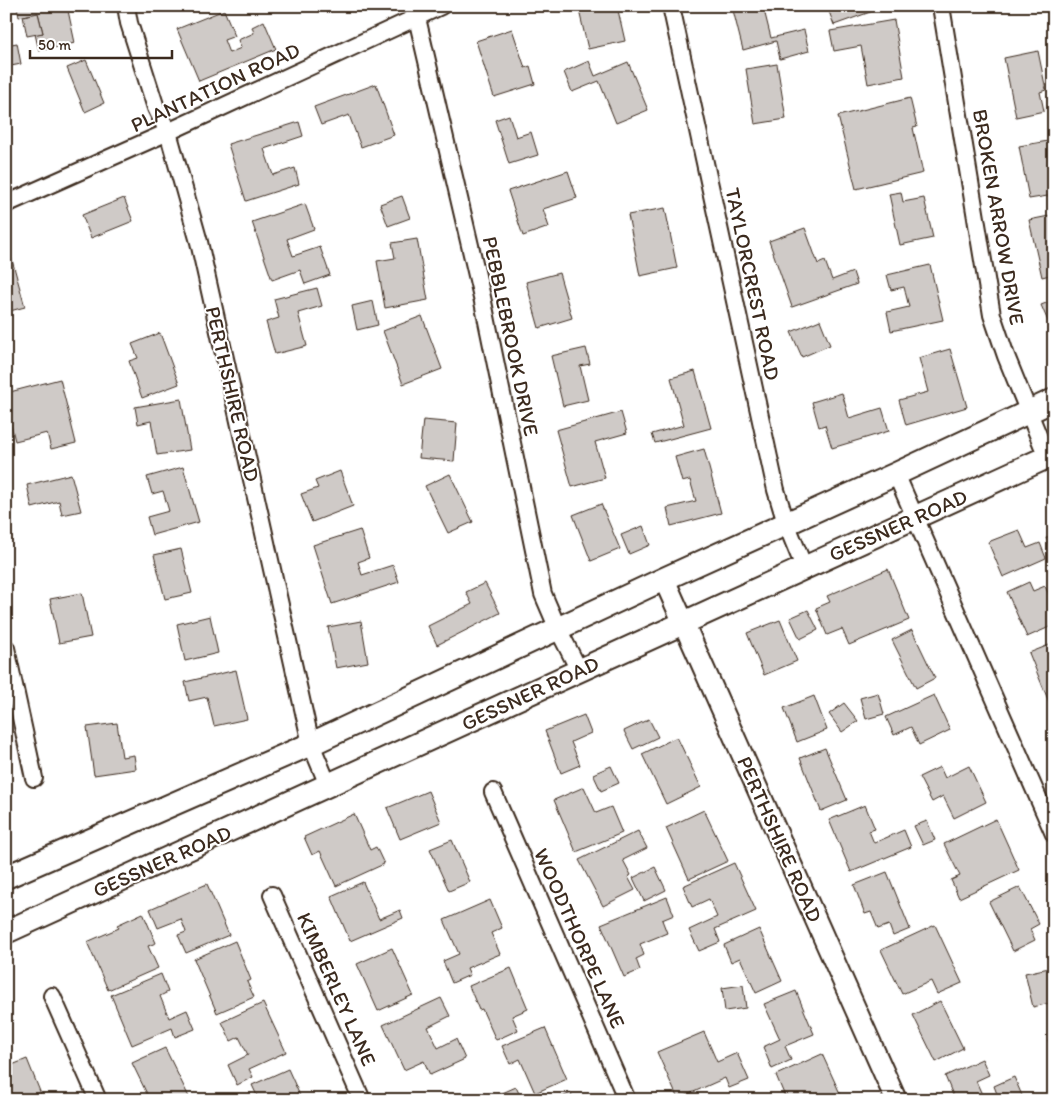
<svg xmlns="http://www.w3.org/2000/svg" width="1060" height="1106" font-family="Itim,sans-serif">
<rect width="100%" height="100%" fill="#fff"/>
<filter id="ink" filterUnits="userSpaceOnUse"><feTurbulence type="fractalNoise" baseFrequency=".02" numOctaves="2"/><feDisplacementMap in="SourceGraphic" scale="10" xChannelSelector="R" yChannelSelector="G"/><feConvolveMatrix kernelMatrix="1 2 1 2 8 2 1 2 1" color-interpolation-filters="sRGB"/></filter>
<g filter="url(#ink)">
<g fill="#cfcac7" stroke="#3b2a1e">
<polygon points="17,6 67,6 75,43 39,51 35,34 43,33 38,13 19,17"/>
<polygon points="578,6 617,6 625,41 588,49"/>
<polygon points="732,6 763,6 771,38 804,30 809,51 780,59 776,41 743,50"/>
<polygon points="827,6 872,6 873,11 834,25"/>
<polygon points="224,10 235,36 224,40 229,53 241,48 238,40 254,33 252,27 264,21 276,49 199,81 177,29"/>
<polygon points="38,13 43,33 27,36 23,16"/>
<polygon points="894,20 904,77 868,84 861,46 834,51 830,31"/>
<polygon points="512,29 525,68 530,66 535,84 494,97 476,41"/>
<polygon points="17,43 21,64 6,67 6,45"/>
<polygon points="1038,51 1046,90 1040,92 1044,111 1016,117 1004,58"/>
<polygon points="86,60 104,103 85,112 67,68"/>
<polygon points="589,61 595,76 628,62 648,110 616,123 599,81 572,92 564,72"/>
<polygon points="777,64 786,119 755,124 746,69"/>
<polygon points="376,84 394,135 361,147 349,115 321,125 314,107"/>
<polygon points="910,98 917,127 913,128 923,173 856,189 838,116"/>
<polygon points="509,115 516,137 531,132 538,155 509,164 495,120"/>
<polygon points="299,122 303,136 264,149 273,175 295,168 299,184 246,201 228,144"/>
<polygon points="1054,140 1054,195 1029,199 1019,146"/>
<polygon points="568,171 577,198 543,209 549,227 523,236 508,191"/>
<polygon points="901,192 903,202 924,198 933,238 900,245 889,194"/>
<polygon points="402,196 410,218 388,226 380,204"/>
<polygon points="124,198 133,221 91,238 82,215"/>
<polygon points="305,204 314,229 287,239 293,256 320,247 330,275 305,284 300,270 272,280 252,222"/>
<polygon points="665,208 677,268 640,276 628,215"/>
<polygon points="1054,215 1054,274 1042,277 1029,220"/>
<polygon points="805,228 818,264 825,261 832,280 853,272 857,284 792,307 769,241"/>
<polygon points="417,239 428,300 385,308 377,261 395,258 392,243"/>
<polygon points="9,249 25,307 6,312 6,250"/>
<polygon points="930,265 943,320 891,331 887,312 909,307 904,287 891,290 887,275"/>
<polygon points="559,273 572,318 539,328 526,282"/>
<polygon points="317,288 322,306 298,313 307,346 275,354 266,322 279,318 274,299"/>
<polygon points="1054,300 1054,335 1041,305"/>
<polygon points="373,301 378,325 357,330 352,306"/>
<polygon points="422,316 442,369 403,384 383,331"/>
<polygon points="820,320 830,345 802,357 791,332"/>
<polygon points="160,333 179,384 142,398 129,361 138,358 132,344"/>
<polygon points="586,348 590,364 580,366 588,400 563,406 551,356"/>
<polygon points="950,349 967,407 906,425 899,400 928,392 919,358"/>
<polygon points="695,371 711,428 655,443 652,434 684,425 671,378"/>
<polygon points="60,379 76,443 51,449 47,433 15,441 6,405 6,393"/>
<polygon points="842,393 849,418 882,408 889,431 832,448 825,425 819,427 812,402"/>
<polygon points="181,399 190,450 157,455 151,421 138,424 135,407"/>
<polygon points="621,412 627,433 595,442 605,478 572,487 556,430"/>
<polygon points="423,420 457,423 454,461 419,458"/>
<polygon points="704,449 721,513 671,526 667,508 696,501 690,480 682,482 675,457"/>
<polygon points="183,467 199,522 152,535 147,517 169,511 163,491 152,494 147,477"/>
<polygon points="340,471 353,506 312,522 301,494 318,488 315,481"/>
<polygon points="71,474 81,511 62,515 59,501 32,508 27,485"/>
<polygon points="450,474 473,522 448,533 425,486"/>
<polygon points="601,504 620,549 591,561 573,515"/>
<polygon points="643,526 650,545 629,554 621,535"/>
<polygon points="360,530 369,558 358,562 362,575 393,565 399,582 332,604 313,545"/>
<polygon points="1019,530 1027,548 1040,543 1046,558 1003,577 988,542"/>
<polygon points="1054,535 1054,559 1046,538"/>
<polygon points="181,549 192,593 165,599 154,555"/>
<polygon points="888,569 909,620 849,645 842,629 827,635 816,608 830,602 827,596"/>
<polygon points="1029,582 1033,591 1045,586 1054,606 1054,625 1027,637 1007,592"/>
<polygon points="485,583 500,613 437,645 428,626 472,604 466,592"/>
<polygon points="82,593 91,637 59,643 50,599"/>
<polygon points="808,610 818,630 800,639 790,618"/>
<polygon points="210,616 218,653 185,661 177,624"/>
<polygon points="780,620 797,661 764,675 747,633"/>
<polygon points="361,621 368,662 336,668 328,627"/>
<polygon points="912,630 935,678 916,688 892,640"/>
<polygon points="1054,643 1054,700 1049,702 1029,653"/>
<polygon points="236,670 247,719 214,726 207,697 189,701 185,682"/>
<polygon points="878,693 884,714 866,719 860,698"/>
<polygon points="934,695 950,730 919,745 911,727 894,735 886,717"/>
<polygon points="814,696 827,730 797,742 784,708"/>
<polygon points="844,703 858,721 842,732 829,714"/>
<polygon points="584,715 591,733 571,742 580,765 561,773 545,731"/>
<polygon points="649,719 658,737 633,749 624,731"/>
<polygon points="117,723 122,757 134,755 136,769 94,775 87,727"/>
<polygon points="677,737 701,787 666,804 642,754"/>
<polygon points="825,748 847,800 821,811 800,758"/>
<polygon points="611,766 619,783 601,791 593,774"/>
<polygon points="969,766 986,802 954,818 943,796 932,802 919,777 940,767 945,778"/>
<polygon points="584,787 596,813 611,807 622,833 576,852 554,800"/>
<polygon points="428,791 441,822 400,839 387,808"/>
<polygon points="865,805 875,829 869,831 874,843 904,830 911,847 851,872 829,820"/>
<polygon points="704,810 728,861 689,879 666,828"/>
<polygon points="354,814 370,850 376,847 384,864 336,886 320,851 312,855 304,837"/>
<polygon points="996,819 1019,870 959,898 951,880 960,876 944,844"/>
<polygon points="927,821 935,840 923,845 914,826"/>
<polygon points="638,831 647,848 623,860 631,875 628,877 635,890 603,906 579,860"/>
<polygon points="452,840 470,882 449,891 430,849"/>
<polygon points="734,863 756,911 715,929 720,942 699,951 689,930 717,917 709,899 692,907 683,886"/>
<polygon points="655,867 666,890 644,901 633,878"/>
<polygon points="887,872 910,929 893,936 889,925 878,929 871,912 865,914 854,885"/>
<polygon points="363,882 379,919 400,910 403,918 350,941 331,896"/>
<polygon points="207,884 229,935 186,953 178,935 186,932 181,919 158,928 150,909"/>
<polygon points="1020,887 1039,924 1030,929 1035,940 1013,951 989,902"/>
<polygon points="667,897 674,915 662,920 667,933 640,944 644,955 636,959 640,970 624,977 601,924"/>
<polygon points="490,900 502,928 491,933 500,954 467,968 470,975 452,983 443,961 459,954 444,920"/>
<polygon points="143,913 156,943 148,946 158,968 108,990 87,942 119,928 117,925"/>
<polygon points="935,925 962,983 937,994 931,981 902,994 881,950"/>
<polygon points="759,929 782,981 756,993 740,958 731,962 724,945"/>
<polygon points="235,941 251,980 247,982 254,997 217,1013 194,959"/>
<polygon points="392,948 413,995 378,1011 357,964"/>
<polygon points="1054,967 1054,1002 1033,1007 1025,973"/>
<polygon points="511,968 528,1009 512,1016 518,1030 496,1040 482,1009 479,1010 469,986"/>
<polygon points="161,974 168,992 160,996 169,1018 187,1010 195,1029 175,1037 172,1028 132,1045 111,995"/>
<polygon points="743,985 746,1008 725,1011 722,988"/>
<polygon points="796,991 814,1034 785,1046 791,1060 772,1069 763,1047 780,1039 764,1004"/>
<polygon points="441,998 450,1016 428,1027 438,1048 456,1039 465,1059 430,1075 424,1061 404,1070 383,1025"/>
<polygon points="940,1001 963,1048 936,1062 913,1015"/>
<polygon points="263,1003 286,1052 249,1069 253,1077 237,1085 228,1065 248,1055 239,1037 231,1041 222,1022"/>
<polygon points="545,1028 567,1079 535,1093 520,1059 510,1064 502,1046"/>
<polygon points="704,1032 717,1062 737,1053 749,1080 729,1088 725,1078 678,1099 657,1052"/>
<polygon points="1054,1038 1054,1054 1048,1040"/>
<polygon points="165,1048 189,1097 183,1100 150,1100 132,1063"/>
<polygon points="6,1052 12,1065 27,1059 41,1094 26,1100 6,1100"/>
<polygon points="822,1054 843,1100 784,1100 786,1099 776,1075"/>
<polygon points="982,1059 989,1075 976,1081 984,1099 997,1094 994,1086 1014,1077 1024,1100 955,1100 945,1076"/>
<polygon points="288,1069 302,1100 259,1100 252,1085"/>
<polygon points="516,1087 522,1100 500,1100 498,1095"/>
<polygon points="571,1093 574,1100 555,1100"/>
</g>
<g fill="none" stroke-linecap="round" stroke-linejoin="round">
<g stroke="#3b2a1e" stroke-width="20">
<g id="minor">
<polyline points="126,6 129,23 156,108 168,132 199,242 311,744 328,785"/>
<polyline points="412,6 417,18 482,297 543,594 558,629 579,670"/>
<polyline points="671,6 776,490 786,523 804,567"/>
<polyline points="941,6 992,315 1006,356 1047,457"/>
<polyline points="6,204 168,132 441,6"/>
<polyline points="896,474 1054,834"/>
<polyline points="6,648 34,778"/>
<polyline points="493,792 627,1100"/>
<polyline points="272,895 362,1100"/>
<polyline points="52,996 98,1100"/>
</g>
</g>
<g stroke="#3b2a1e" stroke-width="24">
<polyline id="tertiary" points="664,579 896,1100"/>
</g>
<g stroke="#3b2a1e" stroke-width="26">
<g id="secondary">
<polyline points="6,877 311,744 664,579 896,474 1054,400"/>
<polyline points="6,932 1054,454"/>
</g>
</g>
<use href="#minor" stroke="#fff" stroke-width="16"/>
<use href="#tertiary" stroke="#fff" stroke-width="20"/>
<use href="#secondary" stroke="#fff" stroke-width="22"/>
</g>
</g>
<g text-anchor="middle" dominant-baseline="central" stroke-width="4" stroke-linejoin="round" paint-order="stroke">
<g font-size="21" fill="#3b2a1e" stroke="#fff">
<text transform="translate(215 87) rotate(-25)">PLANTATION ROAD</text>
<text transform="translate(999 217) rotate(80)">BROKEN ARROW DRIVE</text>
<text transform="translate(753 284) rotate(78)">TAYLORCREST ROAD</text>
<text transform="translate(511 336) rotate(78)">PEBBLEBROOK DRIVE</text>
<text transform="translate(233 394) rotate(77)">PERTHSHIRE ROAD</text>
<text transform="translate(898 525) rotate(-24)">GESSNER ROAD</text>
<text transform="translate(530 693) rotate(-25)">GESSNER ROAD</text>
<text transform="translate(780 839) rotate(66)">PERTHSHIRE ROAD</text>
<text transform="translate(162 861) rotate(-24)">GESSNER ROAD</text>
<text transform="translate(580 938) rotate(66)">WOODTHORPE LANE</text>
<text transform="translate(337 989) rotate(66)">KIMBERLEY LANE</text>
</g>
</g>
<rect width="1060" height="1106" fill="none" stroke="#fff" stroke-width="25"/>
<rect x="12" y="12" width="1035" height="1081" fill="none" stroke="#3b2a1e" stroke-width="2" filter="url(#ink)"/>
<path d="M30 50v8h142v-8" fill="none" stroke="#3b2a1e" stroke-width="2.5"/>
<text x="38" y="50" font-size="15" fill="#3b2a1e" stroke="#ffffff" stroke-width="4" paint-order="stroke">50 m</text>
</svg>
